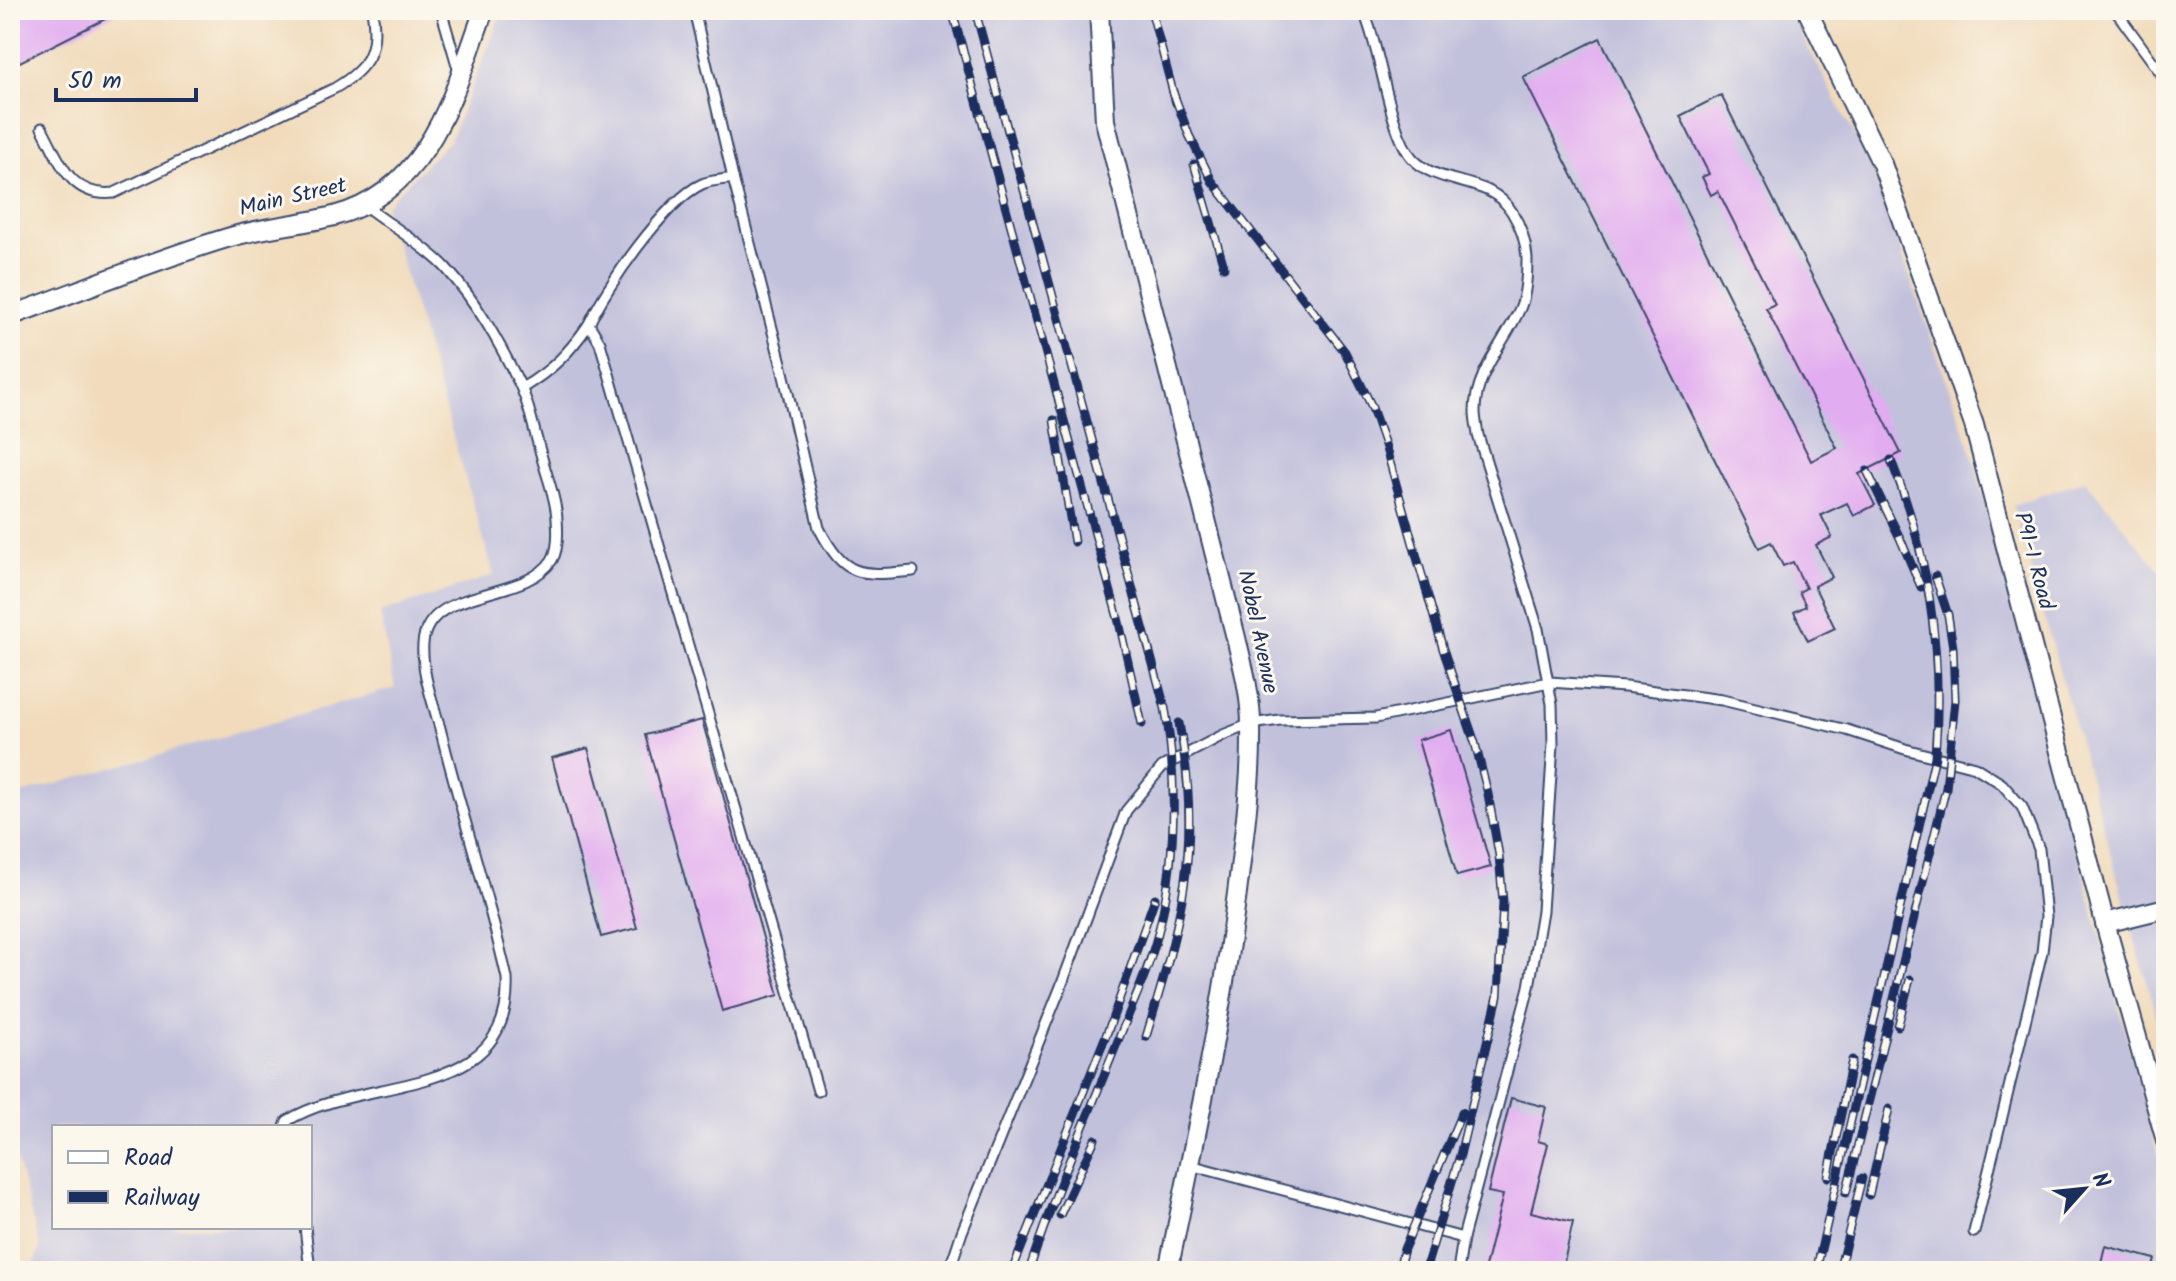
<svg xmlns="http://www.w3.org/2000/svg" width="2176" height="1281" font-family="Kalam,sans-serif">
<rect width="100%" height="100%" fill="#fbf7ec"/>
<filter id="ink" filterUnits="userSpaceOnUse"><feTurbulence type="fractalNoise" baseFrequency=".0125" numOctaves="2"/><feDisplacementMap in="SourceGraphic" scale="16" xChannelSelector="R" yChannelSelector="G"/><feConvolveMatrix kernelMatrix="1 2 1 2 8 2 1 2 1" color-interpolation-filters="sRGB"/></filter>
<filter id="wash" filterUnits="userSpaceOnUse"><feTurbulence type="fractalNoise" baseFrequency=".006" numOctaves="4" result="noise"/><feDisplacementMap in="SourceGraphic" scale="32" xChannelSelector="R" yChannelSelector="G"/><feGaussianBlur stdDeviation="1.8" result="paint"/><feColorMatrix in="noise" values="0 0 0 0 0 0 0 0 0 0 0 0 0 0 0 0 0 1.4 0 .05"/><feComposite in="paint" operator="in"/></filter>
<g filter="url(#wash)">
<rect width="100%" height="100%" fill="#f1dbbc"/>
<g fill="#c2c1dc" fill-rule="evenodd">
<path d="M503 10H1788L1869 162 1972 453 2166 1186V1271H32L40 1247 10 1134V797L395 688 380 613 494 575 385 206 450 140ZM54 1127H310V1227H54Z"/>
<polygon points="2085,480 2166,578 2166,1051 2013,505"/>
</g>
<g id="blocks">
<g fill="#e1acf0">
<polygon points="10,10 123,10 10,67"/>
<polygon points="1600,38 1811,461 1837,448 1766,308 1775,304 1718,191 1711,195 1702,177 1709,174 1680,116 1721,95 1901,453 1859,474 1875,505 1854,516 1847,503 1821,515 1832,537 1816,545 1832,577 1814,586 1835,628 1808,641 1794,612 1806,606 1799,592 1806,588 1793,562 1783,566 1771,542 1759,548 1523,77"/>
<polygon points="702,720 779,995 722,1011 645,735"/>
<polygon points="1451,730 1491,867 1457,876 1418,740"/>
<polygon points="588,748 637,928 601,937 552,758"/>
<polygon points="1511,1098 1546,1107 1538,1141 1548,1144 1531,1212 1573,1222 1562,1271 1484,1271 1503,1195 1488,1192"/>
<polygon points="2105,1246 2155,1259 2152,1271 2099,1271"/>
</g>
</g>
</g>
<g filter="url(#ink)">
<use href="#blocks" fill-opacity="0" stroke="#3b496c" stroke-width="2"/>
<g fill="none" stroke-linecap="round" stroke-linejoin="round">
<g stroke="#3b496c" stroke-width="13">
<g id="lane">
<polyline points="441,10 459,72"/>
<path d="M694 10 733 178C724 180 711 180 702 184 665 201 606 287 589 324L600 343 818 1091"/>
<path d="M1363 10C1381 48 1389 134 1413 159 1441 188 1489 175 1512 212 1520 225 1526 242 1527 258 1527 272 1526 293 1521 306 1507 340 1475 372 1475 411 1475 419 1477 427 1478 435L1538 629 1552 704 1553 744 1542 911 1529 987 1463 1238 1458 1271"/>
<polyline points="2115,10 2166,80"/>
<path d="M42 128C60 161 70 198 114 193L335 88C369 68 379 50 372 10"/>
<path d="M733 178 781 363 819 528C845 578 859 576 913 571"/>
<path d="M522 388C551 371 570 352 589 324"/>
<path d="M285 1127 287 1121C364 1073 513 1104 507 978 488 895 462 815 441 732 434 705 421 672 423 644 427 585 524 603 552 560 559 549 558 531 557 519 556 497 546 475 541 454 534 432 530 406 520 385 500 344 477 302 446 268 428 248 387 223 364 205"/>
<polyline points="1190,1165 1463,1238"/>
<polyline points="305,1227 310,1271"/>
<polyline points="949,1271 962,1232 1060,989 1126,811 1162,767 1223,735 1251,724 1280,720 1376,718 1549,682 1625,687 1722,700 1847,730 1905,749 1975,767 2002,784 2022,807 2039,849 2046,916 2042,952 1974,1232"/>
</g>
</g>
<g stroke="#3b496c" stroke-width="22">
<g id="street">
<path d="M1099 10 1105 121 1234 630C1242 662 1251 694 1251 726 1252 776 1245 828 1239 877 1223 1010 1195 1140 1168 1271"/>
<polyline points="1807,10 1882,164 1974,425 2105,923 2166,1141"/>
<path d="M10 316C82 290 154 260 227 238 262 227 299 225 334 216 431 190 454 92 484 10"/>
<polyline points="2105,923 2166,908"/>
</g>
</g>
<use href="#lane" stroke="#fff" stroke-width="9"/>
<use href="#street" stroke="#fff" stroke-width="18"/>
<g stroke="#1b2f5e" stroke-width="9">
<g id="rail">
<polyline points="952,10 1119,622 1142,724"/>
<path d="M975 10 1165 708C1178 779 1176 867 1157 937 1148 971 1134 1001 1121 1033 1090 1112 1055 1190 1029 1271"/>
<polyline points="1151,10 1176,103"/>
<polyline points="1173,92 1189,135 1212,181 1345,352 1371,405 1385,445 1443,649 1475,743 1488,794 1499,855 1503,902 1498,996 1460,1155 1425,1271"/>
<polyline points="1194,164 1224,267"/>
<polyline points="1054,420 1074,542"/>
<polyline points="1867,471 1900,538 1921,587"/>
<polyline points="1898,1026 1910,979"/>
<path d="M1146 1037C1181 922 1203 845 1179 723"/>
<polyline points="1828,1177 1852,1060"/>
<polyline points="1846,1193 1946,788 1955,700 1953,648 1948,615 1935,576"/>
<polyline points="1869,1195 1889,1109"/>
<polyline points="1060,1215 1095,1139"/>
<polyline points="1012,1271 1109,1028 1155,898"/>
<polyline points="1398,1271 1404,1249 1462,1112"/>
<path d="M1816 1271 1935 757C1943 654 1930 556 1891 460"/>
<polyline points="1839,1271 1862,1178"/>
</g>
</g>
<use href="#rail" stroke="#fbf7ec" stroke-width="6" stroke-dasharray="18" stroke-linecap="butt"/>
</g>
</g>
<g text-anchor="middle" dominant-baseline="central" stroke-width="6" stroke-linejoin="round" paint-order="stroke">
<g font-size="22" fill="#1b2f5e" stroke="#fbf7ec">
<text transform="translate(293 198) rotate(-13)">Main Street</text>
<text transform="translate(2033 561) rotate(75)">P91-1 Road</text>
<text transform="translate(1257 632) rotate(78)">Nobel Avenue</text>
</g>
</g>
<rect width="2176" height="1281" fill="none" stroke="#fbf7ec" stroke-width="40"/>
<rect x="52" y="1125" width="260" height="104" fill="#fbf7ec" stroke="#a1a7b3" stroke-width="2"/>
<rect x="68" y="1151" width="40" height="12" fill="#ffffff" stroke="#a1a7b3" stroke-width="2"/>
<text x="124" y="1165" font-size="24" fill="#1b2f5e">Road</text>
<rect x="68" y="1191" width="40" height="12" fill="#1b2f5e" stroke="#a1a7b3" stroke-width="2"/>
<text x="124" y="1205" font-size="24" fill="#1b2f5e">Railway</text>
<g transform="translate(2084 1189) rotate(63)" stroke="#fbf7ec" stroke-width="6" paint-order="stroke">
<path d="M0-6L14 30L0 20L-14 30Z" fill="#1b2f5e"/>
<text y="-12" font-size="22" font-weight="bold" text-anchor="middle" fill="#1b2f5e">N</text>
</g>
<path d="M56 88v12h140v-12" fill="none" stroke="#1b2f5e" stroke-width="4"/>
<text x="68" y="88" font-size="24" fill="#1b2f5e" stroke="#fbf7ec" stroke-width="6" paint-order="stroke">50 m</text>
</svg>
